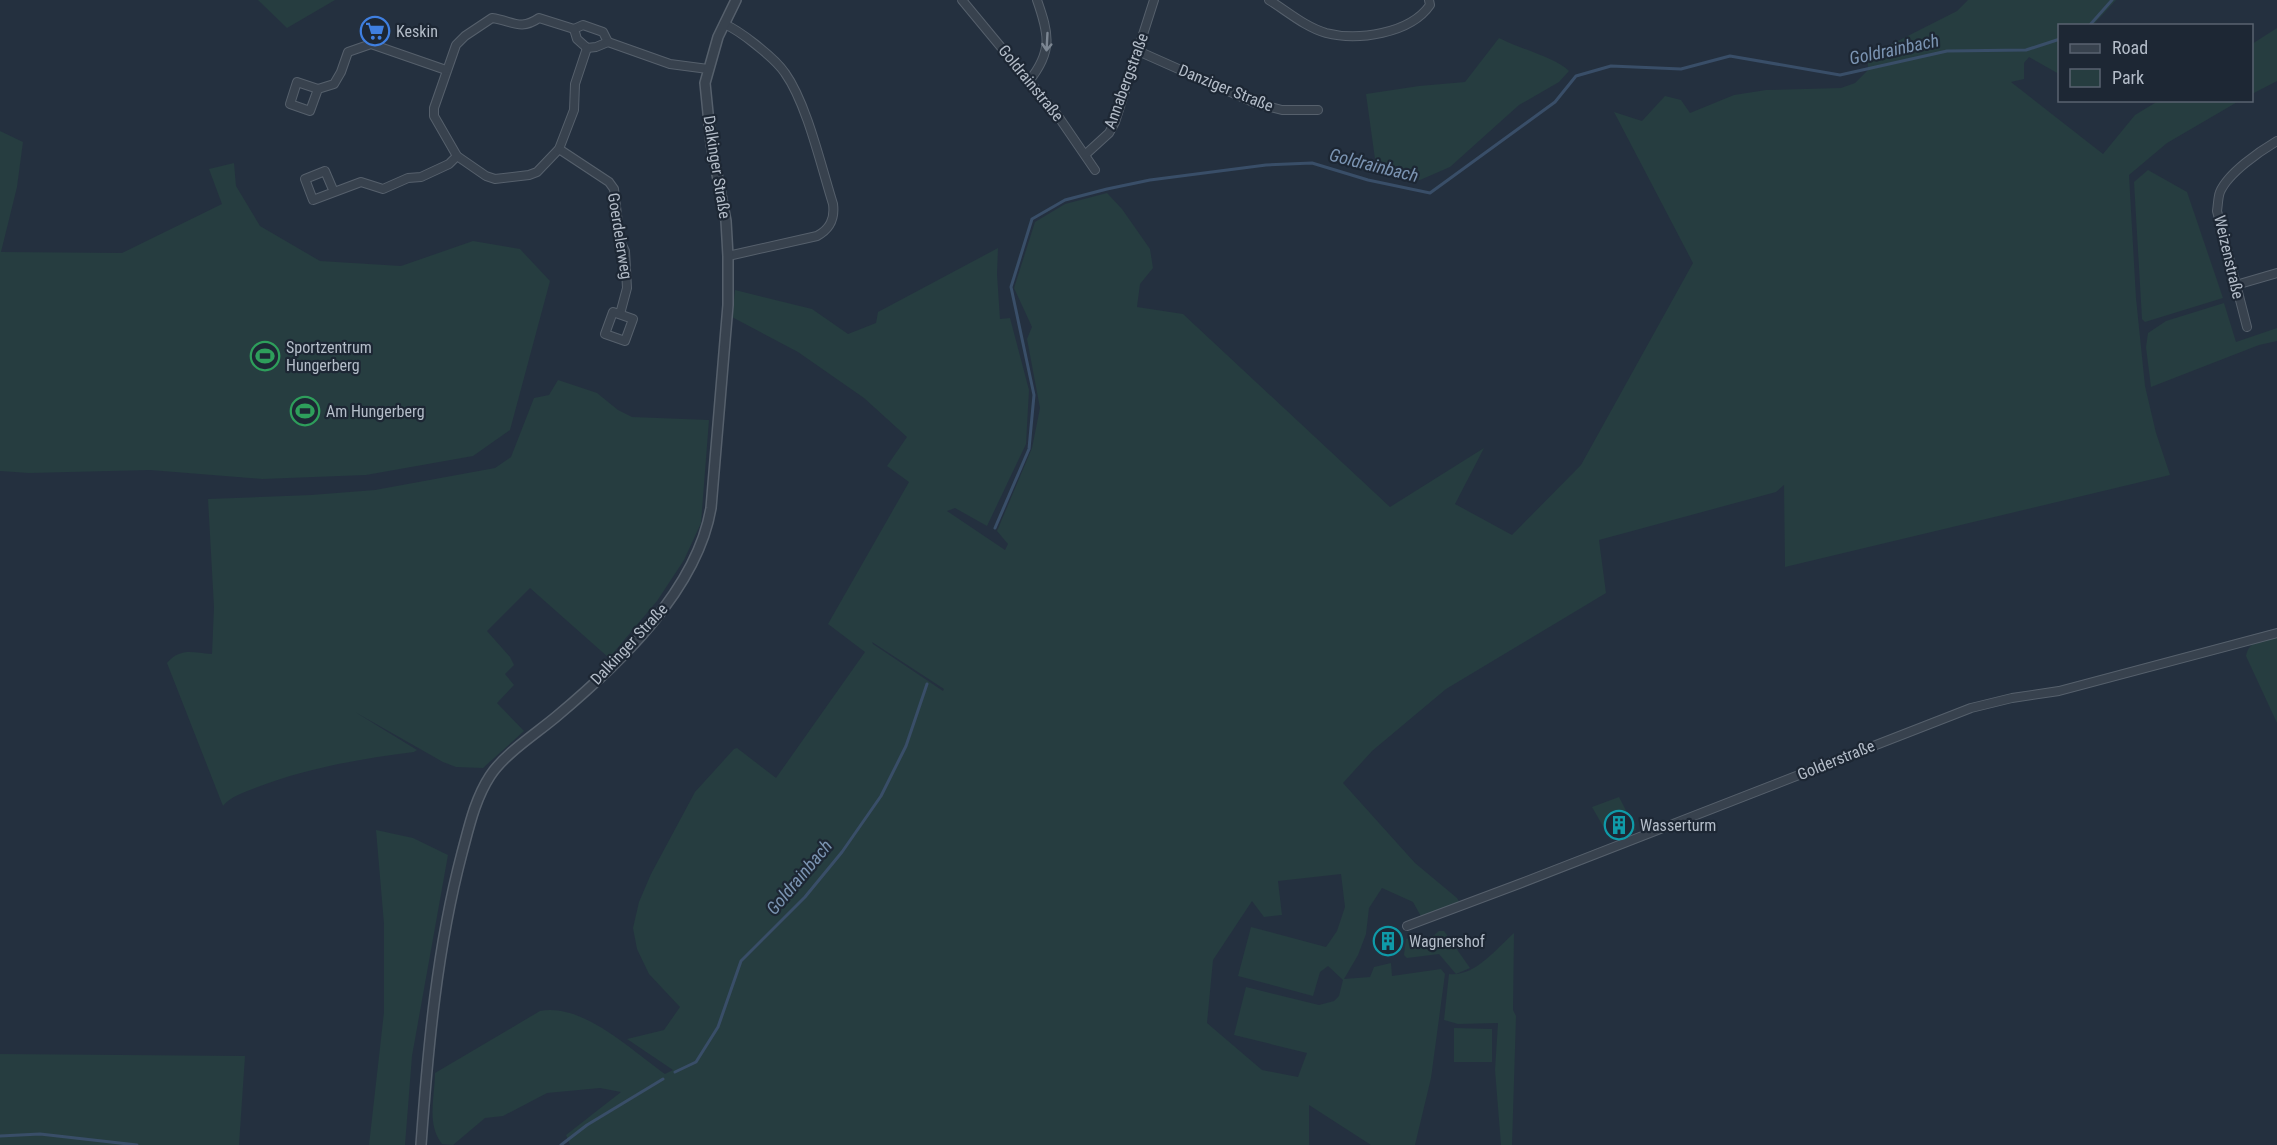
<svg xmlns="http://www.w3.org/2000/svg" width="2277" height="1145" font-family="'Roboto Condensed',sans-serif">
<rect width="100%" height="100%" fill="#24303f"/>
<g fill="#263d40" fill-rule="evenodd">
<polygon points="258,0 335,0 287,28"/>
<path d="M1968 0H2116L2093 25 2060 26 2059 74 2029 57 2024 63V79L2011 82 2103 154 2135 115 2158 101H2239L2167 143 2129 175 2136 298 2145 386 2156 433 2170 475 1785 567 1784 485 1776 492 1599 540 1606 593 1446 689 1372 751 1343 783 1415 863 1457 898 1461 905 1423 920 1413 902 1382 888 1369 908 1366 934 1358 955 1344 979 1370 977 1374 967 1391 963 1392 976 1441 969 1445 974 1431 1078 1415 1145H1371L1309 1105V1145H570L566 1135 621 1092 600 1088 547 1093 503 1116 485 1118 453 1145 442 1144C426 1124 435 1096 435 1073L540 1011C583 1003 631 1050 665 1074L673 1070 627 1039 664 1030 680 1007 649 974 637 949 633 928 639 902 651 874 695 792 734 749 737 748 776 778 865 652 828 624 909 482 887 466 907 437 864 398 798 352 732 317 735 290 812 309 848 334 876 323 878 312 998 248 997 274 1000 319 1010 318 1029 390 1026 444 987 526 955 508 947 511 1005 550 1008 544 997 531 1032 448 1040 408 1027 339 1032 327 1014 288 1035 222 1065 204 1107 193 1122 209 1150 249 1153 268 1140 284 1137 307 1183 314 1390 507 1484 448 1455 504 1512 535 1581 465 1693 263 1614 112 1642 121 1665 96 1681 100 1690 113 1734 95 1766 90 1841 88 1855 83 1868 70V62L1872 56 1884 48 1957 11ZM872 642 944 689 943 691 873 644ZM1341 874 1345 907 1337 931 1326 947 1251 927 1238 976 1313 996 1320 972 1328 966 1343 980 1339 996 1334 1001 1319 1005 1246 987 1234 1035 1307 1053 1298 1077 1262 1070 1207 1023 1213 960 1252 901 1264 917 1282 915 1278 881Z"/>
<polygon points="2277,28 2277,81 2252,94 2252,44"/>
<path d="M1499 38C1518 48 1556 58 1569 71L1559 82 1519 105 1450 167 1420 180 1389 168 1375 159 1366 94 1419 86 1465 82Z"/>
<polygon points="0,131 23,142 17,187 1,252 122,253 222,204 209,169 234,163 236,186 260,226 320,261 401,266 473,241 520,249 550,281 510,430 473,456 366,475 262,479 150,470 29,473 0,471"/>
<polygon points="2148,170 2187,192 2223,298 2145,322 2142,319 2134,182"/>
<polygon points="2224,303 2236,342 2277,328 2277,341 2259,345 2151,387 2146,347 2148,333 2166,321"/>
<path d="M558 380 597 393 618 410 632 417 709 420 701 523 684 560 657 601 609 658 530 588 487 631 510 657 514 665 505 674 514 685 497 703 524 731 483 768 456 767 443 762 355 712 417 750 414 752C359 759 307 768 255 788 243 793 231 796 223 806L167 663C181 647 193 653 212 654L214 607 208 499 311 495 375 490 495 468 511 457 534 398 549 395Z"/>
<path d="M2277 637V723L2246 656C2249 640 2263 640 2277 637Z"/>
<polygon points="1619,797 1636,830 1611,840 1592,807"/>
<polygon points="376,830 413,838 448,855 412,1056 405,1145 369,1145 384,1012 384,924"/>
<polygon points="1439,931 1444,931 1470,968 1456,974 1439,954 1407,958 1404,955 1406,939 1412,938 1420,947"/>
<path d="M1514 933 1513 1010 1516 1016 1512 1145H1501L1495 1070 1498 1023 1458 1024 1444 1020 1449 974C1475 977 1496 949 1514 933Z"/>
<polygon points="1454,1028 1492,1029 1492,1062 1454,1062"/>
<polygon points="0,1054 245,1056 239,1145 0,1145"/>
</g>
<g fill="none" stroke-linecap="round" stroke-linejoin="round">
<g stroke="#394e68" stroke-width="3">
<polyline points="2089,26 2112,0"/>
<polyline points="995,528 1029,449 1034,395 1011,287 1032,219 1065,200 1107,189 1150,180 1266,165 1312,163 1368,180 1430,193 1555,102 1576,76 1611,66 1681,69 1730,56 1840,75 1947,51 2026,50 2060,39"/>
<polyline points="675,1072 696,1062 718,1027 741,961 805,897 842,852 881,796 906,746 927,684"/>
<polyline points="0,1136 40,1134 137,1145"/>
<polyline points="561,1145 587,1125 663,1079"/>
</g>
<g stroke="#56606c" stroke-width="10">
<g id="minor">
<polyline points="962,0 1058,116 1095,170"/>
<path d="M1269 0C1287 11 1305 27 1326 33 1357 41 1410 34 1430 5L1429 0"/>
<path d="M724 24C736 29 745 36 755 44 766 53 777 61 785 73 807 104 821 166 833 204 835 219 830 229 817 236L728 256"/>
<polygon points="583,25 603,32 608,42 596,47 587,48 577,39 574,29"/>
<path d="M574 29 539 18C520 31 513 21 492 18L465 36 456 45 434 108V116L457 156 486 176 495 179 529 175 537 172 559 149 574 110 575 84 587 48"/>
<polyline points="608,42 670,64 708,69"/>
<polyline points="1138,51 1255,103 1282,110 1318,110"/>
<path d="M1029 81C1053 51 1049 34 1037 0"/>
<polyline points="318,89 310,111 290,104 297,82 318,89 334,84 341,72 348,52 371,44 446,70"/>
<polyline points="559,149 609,182 614,189 620,241 625,251 627,288 620,314"/>
<polyline points="1086,154 1109,133 1115,122 1154,0"/>
<polyline points="334,192 325,171 305,179 313,200 361,182 383,189 408,178 421,177 449,164 457,156"/>
<polyline points="2236,285 2277,273"/>
<polygon points="613,312 633,319 625,341 605,334"/>
<path d="M2247 327 2217 211C2218 205 2218 197 2220 192 2228 173 2260 151 2277 141"/>
<polyline points="1407,926 1519,884 1971,708 2012,698 2059,691 2277,633"/>
</g>
</g>
<g stroke="#56606c" stroke-width="12">
<path id="tertiary" d="M421 1145C428 1047 437 948 462 853 469 827 475 799 490 776 504 754 537 733 557 716 619 664 697 590 711 508L728 305V256L726 221 711 143 705 83 718 37 736 0"/>
</g>
<use href="#minor" stroke="#38424e" stroke-width="8"/>
<use href="#tertiary" stroke="#38424e" stroke-width="9"/>
</g>
<defs><path id="oneway-shaft" d="M-6 0H5M1.5-3L5.5 0L1.5 3" fill="none" stroke-width="1.6" stroke-linecap="round" stroke-linejoin="round" transform="scale(1.5)"/></defs>
<use stroke="#7c8692" href="#oneway-shaft" transform="translate(1047 42) rotate(93)"/>
<defs>
<g id="supermarket-ring" transform="scale(1.5)"><circle r="9.5" fill="#1d2734" stroke="#3f7fe0" stroke-width="1.5"/><path d="M-6-5.5h2.5l.6 2H6L4.5 2H-2.5L-4.4-4H-6ZM-1.5 3.2a1.3 1.3 0 1 0 .1 0ZM3 3.2a1.3 1.3 0 1 0 .1 0Z" fill="#3f7fe0"/></g>
<g id="stadium-ring" transform="scale(1.5)"><circle r="9.5" fill="#1d2734" stroke="#2e9e5b" stroke-width="1.5"/><path d="M0-5a6.5 5 0 1 0 0 10a6.5 5 0 1 0 0-10ZM-3.5-1.8h7v3.6h-7Z" fill="#2e9e5b"/></g>
<g id="building-ring" transform="scale(1.5)"><circle r="9.5" fill="#1d2734" stroke="#0f9aa8" stroke-width="1.5"/><path d="M-4-6H4V6H1V3H-1V6H-4ZM-2.5-4.3h1.7v1.8h-1.7ZM.8-4.3h1.7v1.8H.8ZM-2.5-1h1.7V.8h-1.7ZM.8-1h1.7V.8H.8Z" fill="#0f9aa8"/></g>
</defs>
<g fill-rule="evenodd">
<use href="#supermarket-ring" x="375" y="31"/>
<use href="#stadium-ring" x="265" y="356"/>
<use href="#stadium-ring" x="305" y="411"/>
<use href="#building-ring" x="1619" y="825"/>
<use href="#building-ring" x="1388" y="941"/>
</g>
<g text-anchor="middle" dominant-baseline="central" stroke-width="4.5" stroke-linejoin="round" paint-order="stroke">
<g font-size="16" fill="#b4bdc9" stroke="#1d2734" text-anchor="start">
<text x="396" y="31">Keskin</text>
<text x="286" y="347">Sportzentrum<tspan x="286" dy="18">Hungerberg</tspan></text>
<text x="326" y="411">Am Hungerberg</text>
<text x="1640" y="825">Wasserturm</text>
<text x="1409" y="941">Wagnershof</text>
</g>
<g font-size="16" fill="#b4bdc9" stroke="#1d2734">
<text transform="translate(1126 81) rotate(-70)">Annabergstraße</text>
<text transform="translate(1031 83) rotate(51)">Goldrainstraße</text>
<text transform="translate(1226 88) rotate(22)">Danziger Straße</text>
<text transform="translate(717 167) rotate(81)">Dalkinger Straße</text>
<text transform="translate(620 236) rotate(81)">Goerdelerweg</text>
<text transform="translate(2229 257) rotate(77)">Weizenstraße</text>
<text transform="translate(629 644) rotate(-47)">Dalkinger Straße</text>
<text transform="translate(1836 760) rotate(-22)">Golderstraße</text>
</g>
<g font-size="18" font-style="italic" fill="#7b94b2" stroke="#1d2734">
<text transform="translate(1894 49) rotate(-12)">Goldrainbach</text>
<text transform="translate(1374 165) rotate(14)">Goldrainbach</text>
<text transform="translate(799 877) rotate(-50)">Goldrainbach</text>
</g>
</g>
<rect x="2058" y="24" width="195" height="78" fill="#1d2734" stroke="#596370" stroke-width="1.5"/>
<rect x="2070" y="44" width="30" height="9" fill="#38424e" stroke="#596370" stroke-width="1.5"/>
<text x="2112" y="54" font-size="18" fill="#b4bdc9">Road</text>
<rect x="2070" y="69" width="30" height="18" fill="#263d40" stroke="#596370" stroke-width="1.5"/>
<text x="2112" y="84" font-size="18" fill="#b4bdc9">Park</text>
</svg>
